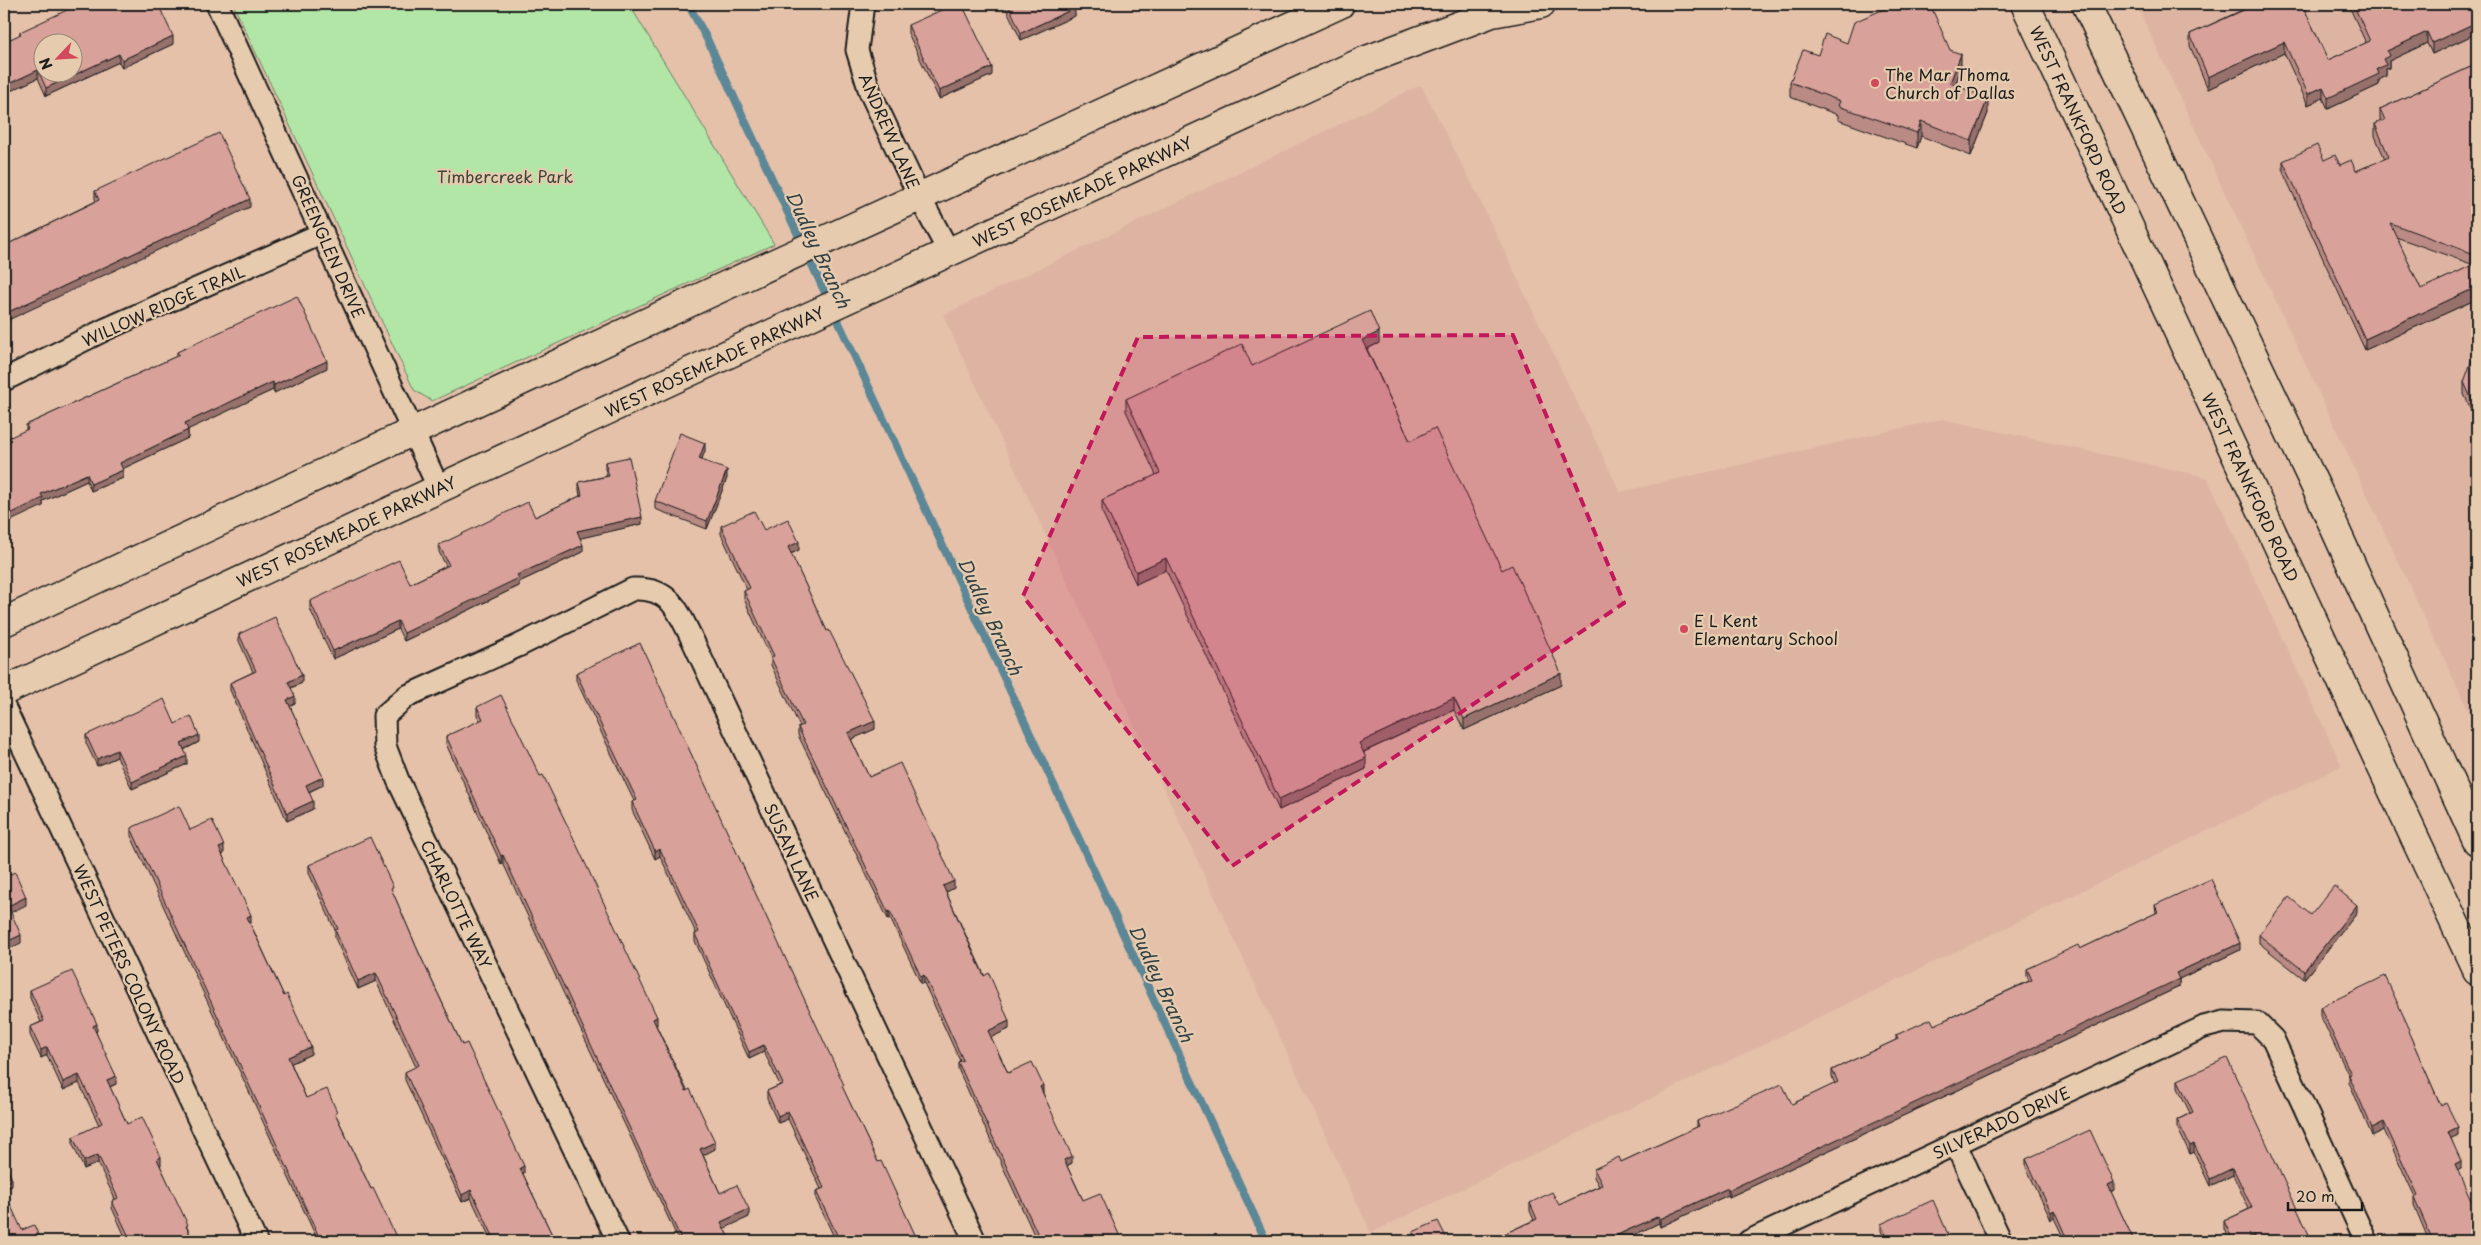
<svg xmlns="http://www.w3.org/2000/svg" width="2481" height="1245" font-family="'Playpen Sans',sans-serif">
<rect width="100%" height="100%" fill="#e5c1aa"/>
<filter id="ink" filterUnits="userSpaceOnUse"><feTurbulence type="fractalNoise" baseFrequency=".02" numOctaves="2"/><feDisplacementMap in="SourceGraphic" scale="10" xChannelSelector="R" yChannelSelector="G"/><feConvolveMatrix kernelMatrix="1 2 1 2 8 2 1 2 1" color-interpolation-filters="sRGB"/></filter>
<g filter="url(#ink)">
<g fill="#ddb4a2">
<polygon points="2136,4 2477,4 2477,729"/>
<polygon points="1421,85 1476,192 1620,492 1942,419 2207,477 2342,766 1371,1233 943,315"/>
</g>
<polygon fill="#b2e6a7" stroke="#678162" points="233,4 629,4 774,244 432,401 414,390"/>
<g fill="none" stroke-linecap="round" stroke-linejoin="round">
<polyline stroke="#5c8796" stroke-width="8" points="688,4 707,39 1266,1241"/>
<g stroke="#1c1c1c" stroke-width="25">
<g id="minor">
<polyline points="217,4 439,489"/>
<polyline points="863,4 857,50 870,92 920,198 949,252"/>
<polyline points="4,380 106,329 323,233"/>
<polyline points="4,707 256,1241"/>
<polyline points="1955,1143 2001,1241"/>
<path d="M618 1241 398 780 385 746 384 716 407 696 518 646 633 589C671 587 678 611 693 641L975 1241"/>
<polyline points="1749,1241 2204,1027 2224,1022 2257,1023 2273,1039 2366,1241"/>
</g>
</g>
<g stroke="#1c1c1c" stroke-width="31">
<g id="secondary">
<polyline points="2025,4 2477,971"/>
<polyline points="2086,4 2321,498 2477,841"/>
<polyline points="4,622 727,285 1340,4"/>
<polyline points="4,691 756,341 1364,61 1492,13 1541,4"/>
</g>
</g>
<use href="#minor" stroke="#e6cbae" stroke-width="21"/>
<use href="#secondary" stroke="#e6cbae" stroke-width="28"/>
</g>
<g fill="#ba8a84" stroke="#1c1c1c" fill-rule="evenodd">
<polygon points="1004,4 1073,4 1075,16 1021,40"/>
<polygon points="2249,4 2302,4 2328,60 2366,43 2348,4 2477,4 2477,33 2432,54 2427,43 2389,61 2389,68 2386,69 2386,76 2379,80 2379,85 2328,109 2323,98 2308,105 2284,53 2208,89 2190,46 2190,34 2251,6"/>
<polygon points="908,25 992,75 939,99 908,33"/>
<polygon points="20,32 173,44 122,68 119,62 46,96 38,78 4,94 4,42 20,35"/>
<polygon points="1847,43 1950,50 1961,69 1955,85 1988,113 1971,156 1921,136 1917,148 1838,120 1838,115 1790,97 1790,82 1818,55"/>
<path d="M2477 64V299L2365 350 2283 172V161L2324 160 2356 171 2385 159 2375 136V124L2381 122 2380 120V109ZM2396 237 2474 265 2421 289Z"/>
<polygon points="95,191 250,207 8,244 96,201 95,199"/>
<polygon points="1379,343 1367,349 1410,441 1502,570 1561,685 1464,730 1454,710 1364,752 1366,769 1279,810 1166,570 1136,584 1102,512 1102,500 1156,475 1126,411 1126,399 1252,366"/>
<polygon points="177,352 327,368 274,393 273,390 188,429 188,438 122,469 123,478 91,491 87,481 43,501 43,506 26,430 26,425 177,356"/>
<polygon points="2477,353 2477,424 2464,394 2464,382"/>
<polygon points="705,451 701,460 727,478 707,529 655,509 655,501"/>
<polygon points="605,462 642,524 580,538 583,552 519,582 519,586 404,641 398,629 333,659 310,609 310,601 410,584 446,566 439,552 439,545 535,517 580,496 579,490 579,482 607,476 605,469"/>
<polygon points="721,526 764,530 799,550 791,554 827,631 875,729 851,739 869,777 954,888 946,892 1009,1029 991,1037 1008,1073 1043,1093 1072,1163 1067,1166 1083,1200 1122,1241 1037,1241 958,1069 958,1062 960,1061 924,983 921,984 890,918 888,919 798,735 798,727 800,727 771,665 771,658 744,599 744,591 747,590 721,534"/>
<polygon points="239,634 302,683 291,688 295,704 290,706 323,785 309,792 313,809 287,821 230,690 230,683 253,672 239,641"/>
<polygon points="576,673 844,1091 878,1162 918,1241 836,1241 816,1199 816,1191 821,1189 788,1119 778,1123 767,1099 767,1091 780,1085 764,1052 749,1059 695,941 695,934 696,933 660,856 655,859 632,810 632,802 634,801 576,680"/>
<polygon points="477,707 657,1025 656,1025 715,1149 703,1155 720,1193 749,1217 724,1228 730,1241 679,1241 503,863 501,864 446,744 446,736 480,721 477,715"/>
<polygon points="175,724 199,742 184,750 187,764 132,789 117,757 97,766 86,743 86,735"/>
<polygon points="131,828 190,830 224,854 222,854 251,923 250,923 311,1054 291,1063 306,1098 337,1117 371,1189 398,1241 318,1241 131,836"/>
<polygon points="309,865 393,893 419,953 462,1045 524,1173 523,1174 555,1241 490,1238 471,1198 462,1202 405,1080 405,1072 416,1067 376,981 358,989 335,938 335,930 309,873"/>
<polygon points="2155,905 2240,950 2179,979 2179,987 1729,1197 1728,1195 1660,1227 1659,1223 1621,1241 1504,1241 1504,1234 1534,1220 1530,1211 1530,1203 1559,1205 1599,1186 1594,1177 1594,1169 1621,1162 1697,1127 1697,1121 1792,1104 1835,1084 1832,1077 1832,1070 1896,1040 1896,1035 1934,1025 2029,981 2027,976 2027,969 2080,949 2156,913"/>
<polygon points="2357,913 2304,979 2259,943 2259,935 2311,915"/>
<polygon points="30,990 97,1031 96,1032 116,1084 110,1087 127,1124 161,1165 160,1165 193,1241 127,1241 112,1208 112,1201 115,1199 98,1163 84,1169 73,1145 73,1137 99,1125 79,1083 63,1090 47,1055 41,1058 30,1035 30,1027 41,1022 30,998"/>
<polygon points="2320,1007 2410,1036 2441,1106 2458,1135 2451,1138 2461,1169 2457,1170 2477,1241 2429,1241 2414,1205 2414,1197 2415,1197 2384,1130 2372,1136 2349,1082 2349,1076 2320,1015"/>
<polygon points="2178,1080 2312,1241 2229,1241 2224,1229 2224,1221 2249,1209 2233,1175 2210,1186 2194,1152 2190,1154 2177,1127 2177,1120 2190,1113 2178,1088"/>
<polygon points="2026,1159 2114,1190 2111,1192 2134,1241 2065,1241 2054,1218 2051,1220 2026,1167"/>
<polygon points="1881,1224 1951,1241 1886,1241 1881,1231"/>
<polygon points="1413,1232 1448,1241 1414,1241"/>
</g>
<g fill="#97716c" stroke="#1c1c1c">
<polygon points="1075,8 1075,16 1021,40 1021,33"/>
<polygon points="2477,22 2477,33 2432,54 2432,43"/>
<polygon points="2427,32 2427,43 2389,61 2389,68 2386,69 2386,76 2379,80 2379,85 2328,109 2328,98 2377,69 2383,59 2387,51"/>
<polygon points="173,36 173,44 122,68 122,60"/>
<polygon points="2284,42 2284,53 2208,89 2208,77"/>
<polygon points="119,54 119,62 46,96 46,88"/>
<polygon points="1961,54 1961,69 1950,98 1950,83"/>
<polygon points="992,67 992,75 939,99 939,91"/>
<polygon points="38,70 38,78 4,94 4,86"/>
<polygon points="2323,87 2323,98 2308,105 2308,94"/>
<polygon points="1988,98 1988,113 1971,156 1971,141"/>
<polygon points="1921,121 1921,136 1917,148 1917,133"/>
<polygon points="250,199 250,207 4,322 4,314"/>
<polygon points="2477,287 2477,299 2365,350 2365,339"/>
<polygon points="1379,332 1379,343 1362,351 1362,340"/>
<polygon points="327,361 327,368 274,393 274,385"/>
<polygon points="273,382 273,390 185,431 185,423"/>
<polygon points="188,430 188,438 120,470 120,463"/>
<polygon points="705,443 705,451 699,467 699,459"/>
<polygon points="123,470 123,478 91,491 91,484"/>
<polygon points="727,470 727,478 707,529 707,521"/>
<polygon points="87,474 87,481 43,501 43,506 4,524 4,517 41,494"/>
<polygon points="642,517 642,524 577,539 577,531"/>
<polygon points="799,542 799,550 788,555 788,547"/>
<polygon points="583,545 583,552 519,582 519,586 404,641 404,633 517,575"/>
<polygon points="1166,558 1166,570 1136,584 1136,572"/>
<polygon points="398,621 398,629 333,659 333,651"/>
<polygon points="1561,673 1561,685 1464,730 1464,719"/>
<polygon points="302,675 302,683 288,689 288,682"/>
<polygon points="295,696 295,704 287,708 287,700"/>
<polygon points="1454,698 1454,710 1359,754 1359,743"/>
<polygon points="875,721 875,729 848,741 848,733"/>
<polygon points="199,735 199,742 181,751 181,743"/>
<polygon points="117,750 117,757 97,766 97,759"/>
<polygon points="187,756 187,764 132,789 132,782"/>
<polygon points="1366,758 1366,769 1279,810 1279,799"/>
<polygon points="323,777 323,785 306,793 306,785"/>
<polygon points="313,801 313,809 287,821 287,813"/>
<polygon points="224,846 224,854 219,856 219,848"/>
<polygon points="660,849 660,856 655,859 655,851"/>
<polygon points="503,855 503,863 501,864 501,856"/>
<polygon points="954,881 954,888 943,894 943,886"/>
<polygon points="26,897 26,905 8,914 8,906"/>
<polygon points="2357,905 2357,913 2304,979 2304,971"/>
<polygon points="890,911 890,918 888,919 888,912"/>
<polygon points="251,915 251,923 247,924 247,917"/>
<polygon points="21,935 21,943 4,951 4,943"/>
<polygon points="2240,943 2240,950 2179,979 2179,987 1729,1197 1729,1190 2176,973"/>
<polygon points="376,973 376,981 358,989 358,981"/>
<polygon points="924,975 924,983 921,984 921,977"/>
<polygon points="657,1017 657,1025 653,1027 653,1019"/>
<polygon points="1009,1021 1009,1029 988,1039 988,1031"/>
<polygon points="97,1024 97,1031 93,1033 93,1026"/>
<polygon points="764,1045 764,1052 749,1059 749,1052"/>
<polygon points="47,1047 47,1055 41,1058 41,1050"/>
<polygon points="311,1047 311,1054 288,1065 288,1057"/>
<polygon points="79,1075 79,1083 63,1090 63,1082"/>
<polygon points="116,1076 116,1084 107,1088 107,1080"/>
<polygon points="1043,1085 1043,1093 1040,1087"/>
<polygon points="788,1111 788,1119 778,1123 778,1116"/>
<polygon points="2384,1122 2384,1130 2372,1136 2372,1128"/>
<polygon points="2458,1127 2458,1135 2448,1140 2448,1132"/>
<polygon points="715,1142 715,1149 700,1157 700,1149"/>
<polygon points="2194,1144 2194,1152 2190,1154 2190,1146"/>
<polygon points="98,1155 98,1163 84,1169 84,1161"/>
<polygon points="1072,1156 1072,1163 1064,1167 1064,1160"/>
<polygon points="161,1157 161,1165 157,1167 157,1159"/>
<polygon points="2461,1161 2461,1169 2455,1172 2455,1164"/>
<polygon points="524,1166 524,1173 520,1175 520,1168"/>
<polygon points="2233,1168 2233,1175 2210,1186 2210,1179"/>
<polygon points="12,1179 12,1186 4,1190 4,1182"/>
<polygon points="2114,1182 2114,1190 2108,1193 2108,1185"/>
<polygon points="1728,1188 1728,1195 1660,1227 1660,1219"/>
<polygon points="471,1190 471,1198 462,1202 462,1195"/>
<polygon points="749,1209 749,1217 721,1230 721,1222"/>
<polygon points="2054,1210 2054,1218 2051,1220 2051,1212"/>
<polygon points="1659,1216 1659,1223 1621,1241 1604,1241"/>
<polygon points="2254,1235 2254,1241 2241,1241"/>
</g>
<g fill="#d8a19a" stroke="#1c1c1c" fill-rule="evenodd">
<path d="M80 4H158L173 36 122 60 119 54 46 88 38 70 4 86V42L21 34 20 32ZM42 42H72V72H42Z"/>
<polygon points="955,4 962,4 992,67 939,91 908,25"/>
<polygon points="1008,4 1073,4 1075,8 1021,33"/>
<polygon points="1896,4 1930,4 1950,50 1961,54 1950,83 1988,98 1971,141 1921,121 1917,133 1838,106 1840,101 1790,82 1803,50 1818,55 1825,34 1847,43 1854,22"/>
<polygon points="2255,5 2255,4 2302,4 2328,60 2370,41 2353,4 2477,4 2477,22 2432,43 2427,32 2387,51 2389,56 2383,59 2386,65 2377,69 2379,74 2328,98 2323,87 2308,94 2284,42 2208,77 2190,34"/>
<polygon points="2477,64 2477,255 2390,223 2421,289 2477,263 2477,287 2365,339 2283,161 2317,145 2324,160 2335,155 2340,165 2351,160 2356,171 2389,157 2375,124 2385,120 2380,109"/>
<polygon points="219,133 250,199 4,314 4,240 6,239 8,244 99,200 95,191"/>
<polygon points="297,296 327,361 274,385 273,382 185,423 188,430 120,463 123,470 91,484 87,474 41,494 43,498 4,517 4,440 28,429 26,425 179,355 177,352"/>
<polygon points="1370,311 1379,332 1362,340 1410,441 1435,428 1502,570 1512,565 1561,673 1464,719 1454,698 1359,743 1366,758 1279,799 1166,558 1136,572 1102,500 1160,473 1126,399 1242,344 1252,366"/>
<polygon points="2477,353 2477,412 2464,382 2474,354"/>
<polygon points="680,433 705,443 699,459 727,470 707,521 655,501"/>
<polygon points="629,457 642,517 577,531 583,545 517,575 519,578 404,633 398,621 333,651 310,601 399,560 410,584 449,565 439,545 528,502 535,517 582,495 579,482 609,476 605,462"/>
<polygon points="754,511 764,530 788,519 799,542 788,547 827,631 829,630 875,721 848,733 869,777 900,763 954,881 943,886 984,976 989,973 1009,1021 988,1031 1008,1073 1032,1062 1043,1085 1040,1087 1072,1156 1064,1160 1083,1200 1100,1193 1122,1241 1041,1241 958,1062 963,1060 924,975 921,977 890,911 888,912 798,727 803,725 771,658 774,656 744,591 750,588 721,526"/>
<polygon points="275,617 302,675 288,682 295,696 287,700 323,777 306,785 313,801 287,813 230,683 256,671 239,634"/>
<polygon points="640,643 844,1085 842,1086 878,1162 881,1161 918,1241 840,1241 816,1191 824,1188 788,1111 778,1116 767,1091 783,1084 764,1045 749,1052 695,934 699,932 660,849 655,851 632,802 637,800 576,673"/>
<polygon points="501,695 540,776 543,775 573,837 657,1017 653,1019 686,1091 690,1089 715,1142 700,1149 720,1193 737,1185 749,1209 721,1222 730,1241 682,1241 503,855 501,856 446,736 483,719 477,707"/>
<polygon points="164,699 175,724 191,716 199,735 181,743 187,756 132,782 117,750 97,759 86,735"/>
<polygon points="179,806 190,830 212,820 224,846 219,848 251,915 247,917 284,996 287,994 311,1047 288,1057 306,1098 327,1089 337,1112 335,1113 371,1189 373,1188 398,1241 321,1241 131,828"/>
<polygon points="370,837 393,887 391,888 419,953 462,1045 467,1043 524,1166 520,1168 555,1241 482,1241 493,1236 471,1190 462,1195 405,1072 419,1065 376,973 358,981 335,930 338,929 309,865"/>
<polygon points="15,872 26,897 8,906 21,935 4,943 4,877"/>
<polygon points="2211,879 2240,943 2176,973 2179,979 1729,1190 1728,1188 1660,1219 1659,1216 1604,1241 1507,1241 1504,1234 1537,1219 1530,1203 1552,1192 1559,1205 1602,1185 1594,1169 1619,1157 1621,1162 1699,1126 1697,1121 1782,1084 1792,1104 1838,1082 1832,1070 1898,1039 1896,1035 1931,1019 1934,1025 2032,980 2027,969 2078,945 2080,949 2158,912 2155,905"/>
<polygon points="2334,886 2357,905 2304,971 2259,935 2289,897 2311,915"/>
<polygon points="72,971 97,1024 93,1026 116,1076 107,1080 127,1124 142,1117 161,1157 157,1159 188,1225 186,1226 193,1241 131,1241 112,1201 118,1198 98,1155 84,1161 73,1137 102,1123 79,1075 63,1082 47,1047 41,1050 30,1027 44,1021 30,990"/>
<polygon points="2385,976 2410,1030 2408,1031 2441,1106 2446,1103 2458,1127 2448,1132 2461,1161 2455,1164 2475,1210 2477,1209 2477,1241 2433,1241 2414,1197 2418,1195 2384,1122 2372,1128 2349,1075 2351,1074 2320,1007"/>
<polygon points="2227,1058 2312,1241 2257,1241 2254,1235 2241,1241 2233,1241 2224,1221 2252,1208 2233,1168 2210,1179 2194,1144 2190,1146 2177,1120 2193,1112 2178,1080"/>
<polygon points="2090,1130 2114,1182 2108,1185 2134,1241 2068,1241 2054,1210 2051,1212 2026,1159"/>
<polygon points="4,1161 12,1179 4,1182"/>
<polygon points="4,1191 22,1230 34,1225 41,1241 4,1241"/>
<polygon points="1933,1200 1951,1241 1889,1241 1881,1224"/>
<polygon points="1438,1221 1448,1241 1417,1241 1413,1232"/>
</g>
</g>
<path fill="#c2185b" fill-opacity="0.2" stroke="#c2185b" stroke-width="4" stroke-dasharray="10 6" stroke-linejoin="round" d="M1513 335 1624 603 1232 866 1023 596 1138 337Z"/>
<g fill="#d1495b" stroke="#e6cbae" stroke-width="2">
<circle cx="1875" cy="83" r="5"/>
<circle cx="1684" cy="629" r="5"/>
</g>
<g text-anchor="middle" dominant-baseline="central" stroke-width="4.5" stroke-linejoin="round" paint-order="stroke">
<g font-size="16" fill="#1c1c1c" stroke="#e6cbae" text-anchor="start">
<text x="1885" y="74">The Mar Thoma<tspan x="1885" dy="18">Church of Dallas</tspan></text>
<text x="1694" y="620">E L Kent<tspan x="1694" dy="18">Elementary School</tspan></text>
</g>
<g font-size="16" fill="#1c1c1c" stroke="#e6cbae">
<text transform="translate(2079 120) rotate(65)">WEST FRANKFORD ROAD</text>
<text transform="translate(890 131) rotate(66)">ANDREW LANE</text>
<text transform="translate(1082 191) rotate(-25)">WEST ROSEMEADE PARKWAY</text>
<text transform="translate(329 246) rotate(66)">GREENGLEN DRIVE</text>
<text transform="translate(163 305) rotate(-24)">WILLOW RIDGE TRAIL</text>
<text transform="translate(714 361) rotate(-25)">WEST ROSEMEADE PARKWAY</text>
<text transform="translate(2251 487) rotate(65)">WEST FRANKFORD ROAD</text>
<text transform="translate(346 531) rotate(-25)">WEST ROSEMEADE PARKWAY</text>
<text transform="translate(792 852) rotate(65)">SUSAN LANE</text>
<text transform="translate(457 904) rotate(64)">CHARLOTTE WAY</text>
<text transform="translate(130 974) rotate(65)">WEST PETERS COLONY ROAD</text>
<text transform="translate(2001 1122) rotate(-25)">SILVERADO DRIVE</text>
</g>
<g font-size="16" fill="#3a4438" stroke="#e6cbae">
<text x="505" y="176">Timbercreek Park</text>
</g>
<g font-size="18" font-style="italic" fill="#314045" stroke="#e6cbae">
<text transform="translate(819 249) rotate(65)">Dudley Branch</text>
<text transform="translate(991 616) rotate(65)">Dudley Branch</text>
<text transform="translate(1162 983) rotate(65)">Dudley Branch</text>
</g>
</g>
<rect width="2481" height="1245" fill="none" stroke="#e6cbae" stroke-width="20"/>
<rect x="10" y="10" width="2461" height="1225" fill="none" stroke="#1c1c1c" stroke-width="2" filter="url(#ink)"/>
<g transform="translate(58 58) rotate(245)"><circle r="24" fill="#e6cbae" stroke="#958574"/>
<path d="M0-4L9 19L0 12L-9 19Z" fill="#d1495b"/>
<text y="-8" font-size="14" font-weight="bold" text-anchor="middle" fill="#1c1c1c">N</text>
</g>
<path d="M2288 1202v8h74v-8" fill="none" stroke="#1c1c1c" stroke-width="2.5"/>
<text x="2296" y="1202" font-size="15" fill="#1c1c1c" stroke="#e6cbae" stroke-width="4" paint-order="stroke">20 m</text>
</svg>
